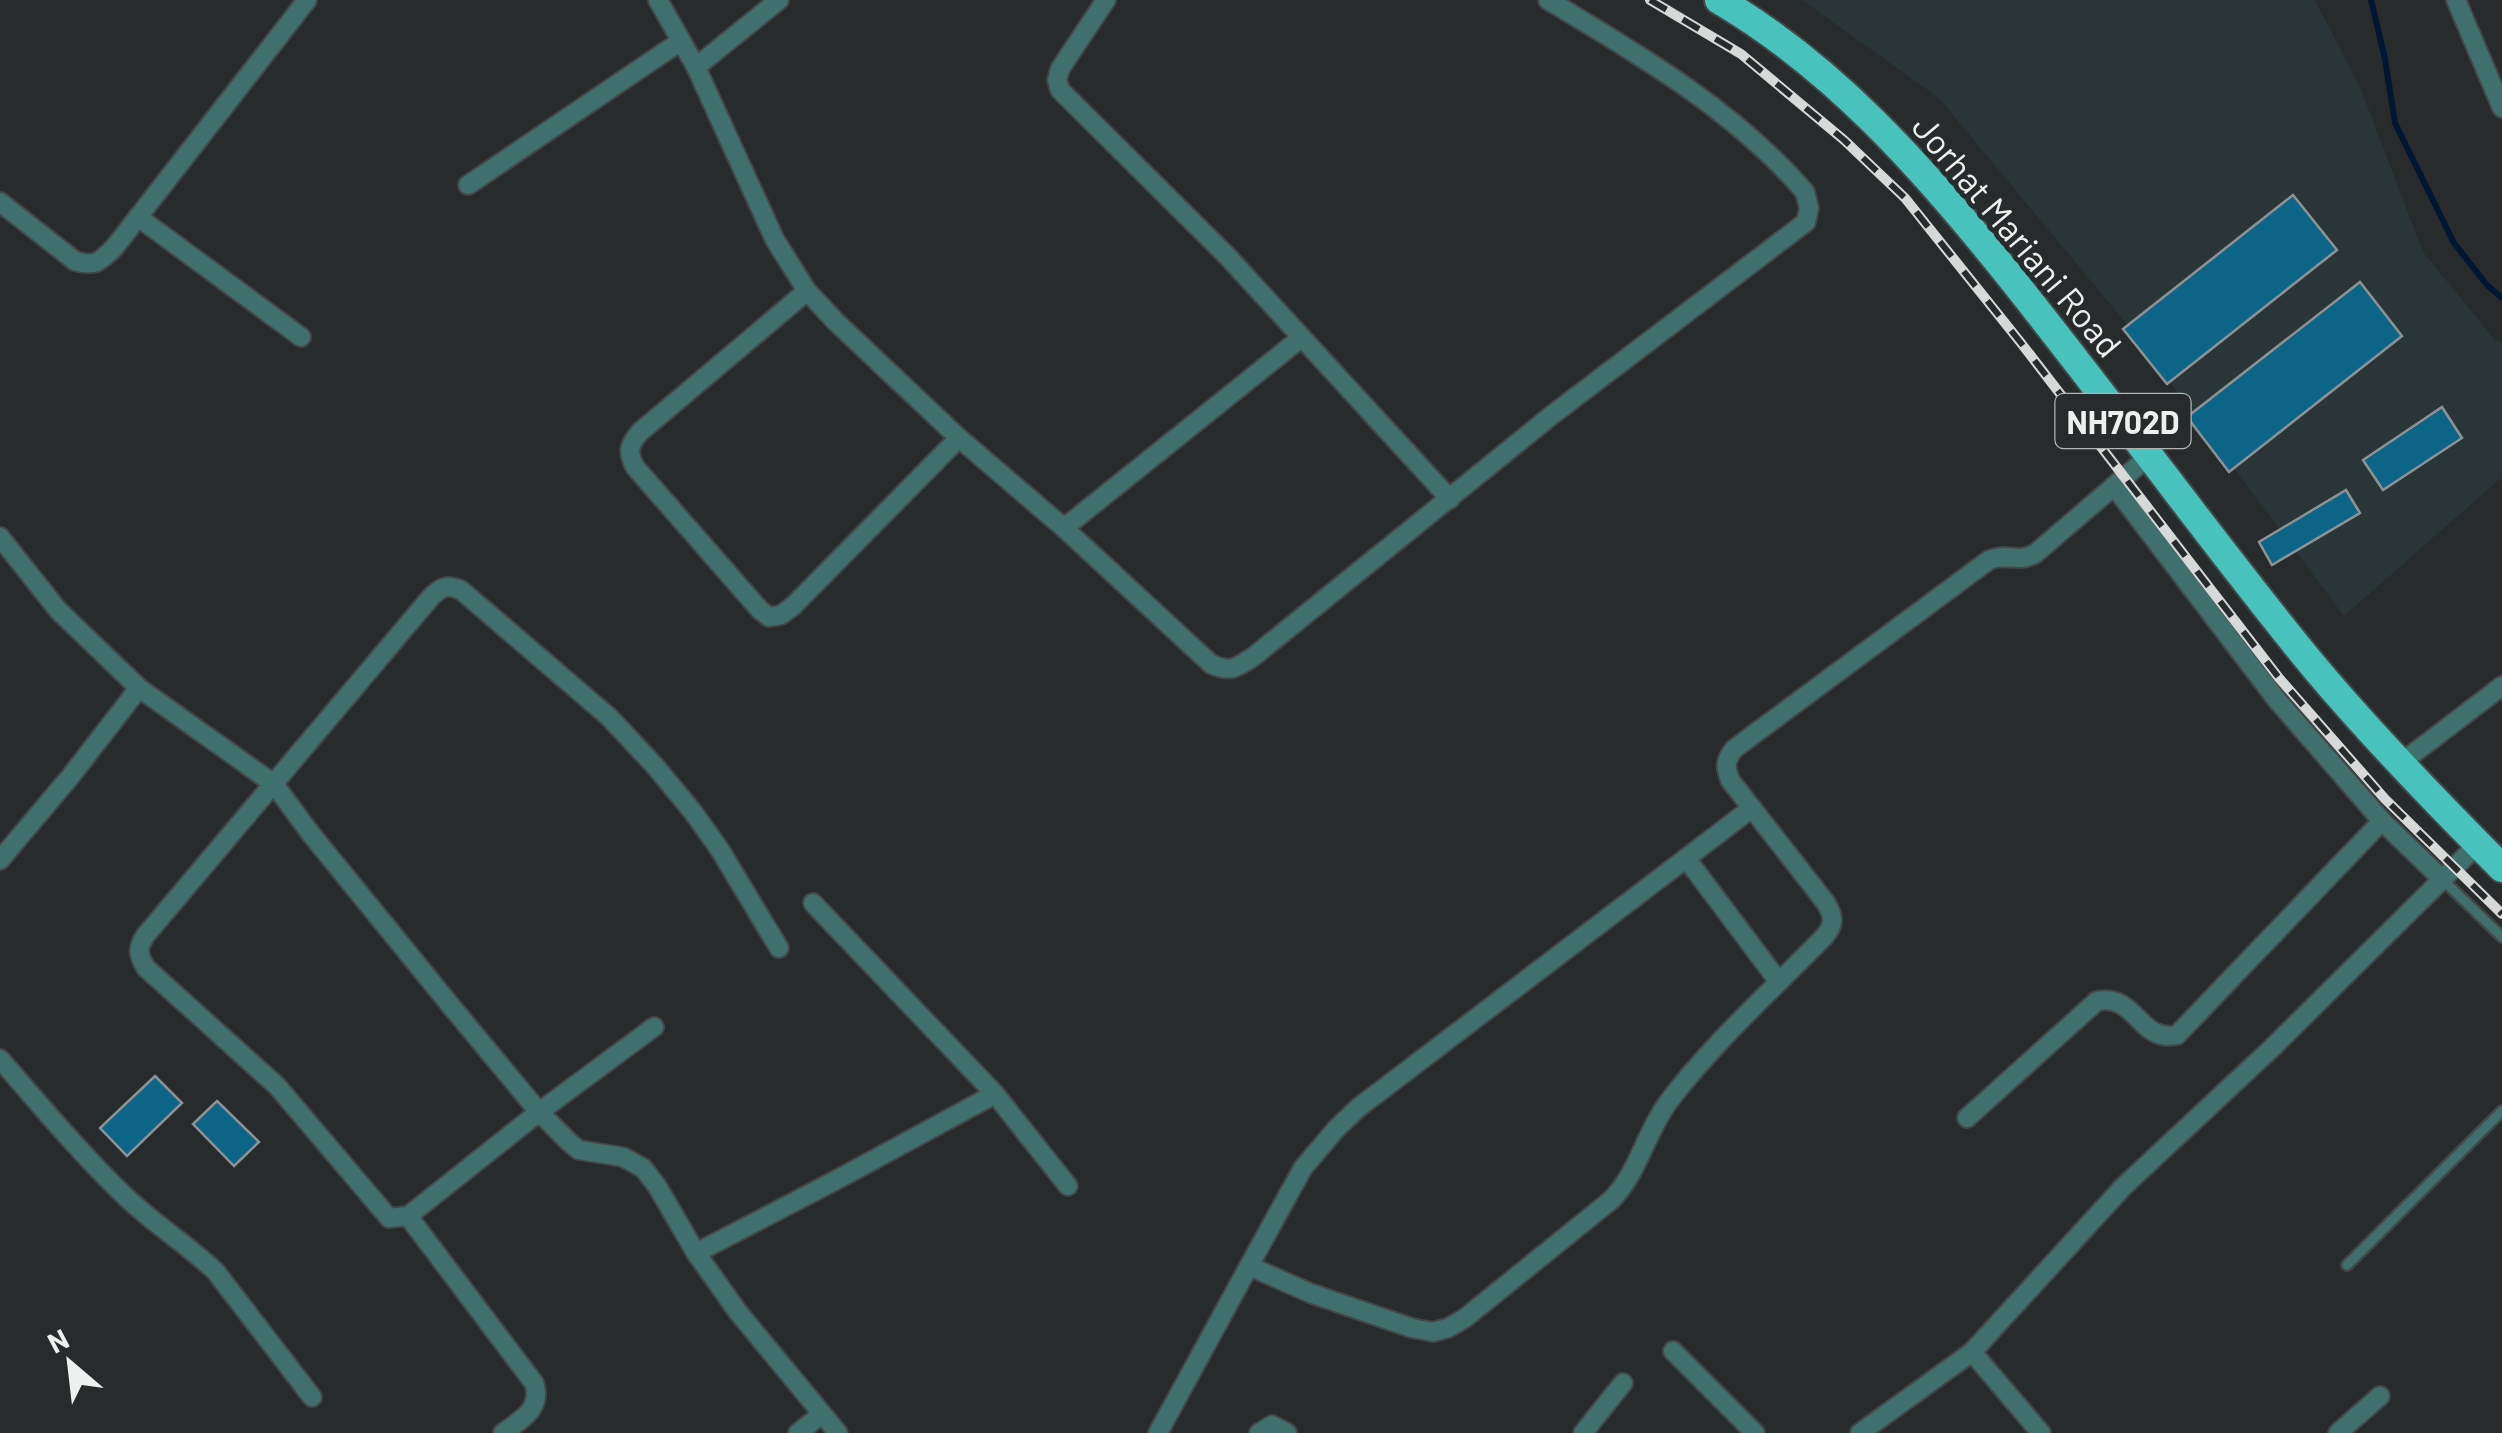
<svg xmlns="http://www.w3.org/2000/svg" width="2502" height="1433" font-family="Barlow,sans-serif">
<rect width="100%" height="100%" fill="#282b2b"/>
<polygon fill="#2a3537" points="1802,0 2315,0 2360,87 2423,252 2495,340 2502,343 2502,477 2344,616 2125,322 1939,98"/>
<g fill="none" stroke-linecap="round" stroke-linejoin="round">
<polyline stroke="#001635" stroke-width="6" points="2371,0 2385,59 2395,123 2454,243 2487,285 2502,298"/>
</g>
<g fill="#0c6487" stroke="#8f9294" stroke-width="2.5">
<polygon points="2293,195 2337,250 2167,384 2123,329"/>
<polygon points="2360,282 2402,336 2229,472 2187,417"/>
<polygon points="2442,407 2462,438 2383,490 2363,460"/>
<polygon points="2346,490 2360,513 2272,565 2259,542"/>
<polygon points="155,1076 182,1103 127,1156 100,1128"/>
<polygon points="217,1101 259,1142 234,1166 193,1124"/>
</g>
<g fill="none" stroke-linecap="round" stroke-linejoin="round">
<g stroke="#444747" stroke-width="14">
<g id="service">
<polyline points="2443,880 2502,937"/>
<polyline points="2347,1265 2502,1111"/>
</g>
</g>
<g stroke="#444747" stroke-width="22">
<g id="minor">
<path d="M658 0 696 67 775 240 807 291 836 322 959 438 1064 528 1211 664C1230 673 1236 668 1253 657L1552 415 1806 222 1809 208 1805 192C1734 110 1640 55 1548 0"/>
<polyline points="1106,0 1060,69 1057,80 1060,90 1229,258 1450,499"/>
<polyline points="2456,0 2502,108"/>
<polyline points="696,67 779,0"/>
<polyline points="468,185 681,41"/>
<path d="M0 202 75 261C96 267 99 262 114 248L307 0"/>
<polyline points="138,217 301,337"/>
<path d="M807 291 640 432C629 445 627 451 635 467L760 610 769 617 781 615 793 606 959 438"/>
<polyline points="2114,486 2277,700 2382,821 2443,880"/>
<polyline points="1064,528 1301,338"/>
<polyline points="0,537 58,610 139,688 274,784 311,834 451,1006 539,1112 569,1142 579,1150 623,1157 643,1168 657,1186 696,1253 738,1312 838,1433"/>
<polyline points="2401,763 2502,686"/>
<polyline points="1686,858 1779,982"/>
<polyline points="0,860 70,777 139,688"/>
<polyline points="813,903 995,1094 1068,1186"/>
<path d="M654 1027 539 1112 408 1216 389 1218 277 1086 146 968C138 955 137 949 145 936L431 597C441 587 447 584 461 590L609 717 655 766 693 812 720 850 779 948"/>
<path d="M0 1059C41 1106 81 1154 126 1197 154 1224 188 1245 216 1272L312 1397"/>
<path d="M1967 1118 2097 1001C2136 993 2139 1043 2177 1035L2382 821"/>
<path d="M408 1216 534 1383C543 1408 521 1420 503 1433"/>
<polyline points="696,1253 840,1178 995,1094"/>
<polyline points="1249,1266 1303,1168 1336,1129 1358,1108 1752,808"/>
<polyline points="1673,1351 1755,1433"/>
<polyline points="1972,1352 2041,1433"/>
<polyline points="798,1433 822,1414"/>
<path d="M1158 1433 1249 1266 1310 1293 1412 1328 1433 1332 1448 1328 1465 1318 1610 1201C1639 1173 1645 1133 1669 1101 1714 1042 1772 990 1824 937 1835 924 1834 917 1826 903L1730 780C1725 766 1725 761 1734 749L1989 560C2007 552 2018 564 2036 553L2149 456"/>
<polyline points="1259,1433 1272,1425 1287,1433"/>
<polyline points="1583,1433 1623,1383"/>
<polyline points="1860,1433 1972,1352 2123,1187 2274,1046 2478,844"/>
<polyline points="2338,1433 2380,1396"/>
</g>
</g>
<g stroke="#444747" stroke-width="32">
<path id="trunk" d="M1719 0C1833 67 1922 167 2004 269 2053 330 2100 392 2148 454 2203 526 2258 599 2316 669 2374 738 2438 804 2502 868"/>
</g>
<use href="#service" stroke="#40706d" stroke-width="9"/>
<use href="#minor" stroke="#40706d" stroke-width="18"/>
<use href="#trunk" stroke="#47c2bc" stroke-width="28"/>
<g stroke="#d7d9d9" stroke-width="10">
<polyline id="rail" points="1650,0 1741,54 1844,140 1905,198 2021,343 2279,678 2385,799 2502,914"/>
</g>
<use href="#rail" stroke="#282b2b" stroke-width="6" stroke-dasharray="19" stroke-linecap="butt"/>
</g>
<g text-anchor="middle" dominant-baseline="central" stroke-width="10" stroke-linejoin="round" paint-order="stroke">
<rect fill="#282b2b" stroke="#b3b5b5" stroke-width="2.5" x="2055.5" y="394" width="135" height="54" rx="8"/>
<g font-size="32" font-weight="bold" fill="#eef0f0">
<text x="2123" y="421">NH702D</text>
</g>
<g font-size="35" fill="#eef0f0" stroke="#282b2b">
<text transform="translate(2018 235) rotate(50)">Jorhat Mariani Road</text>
</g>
</g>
<g transform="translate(70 1363) rotate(332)" stroke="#282b2b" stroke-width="8" paint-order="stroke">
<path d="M0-8L18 38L0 25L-18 38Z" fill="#eef0f0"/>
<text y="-15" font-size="28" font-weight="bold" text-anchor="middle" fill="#eef0f0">N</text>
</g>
</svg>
